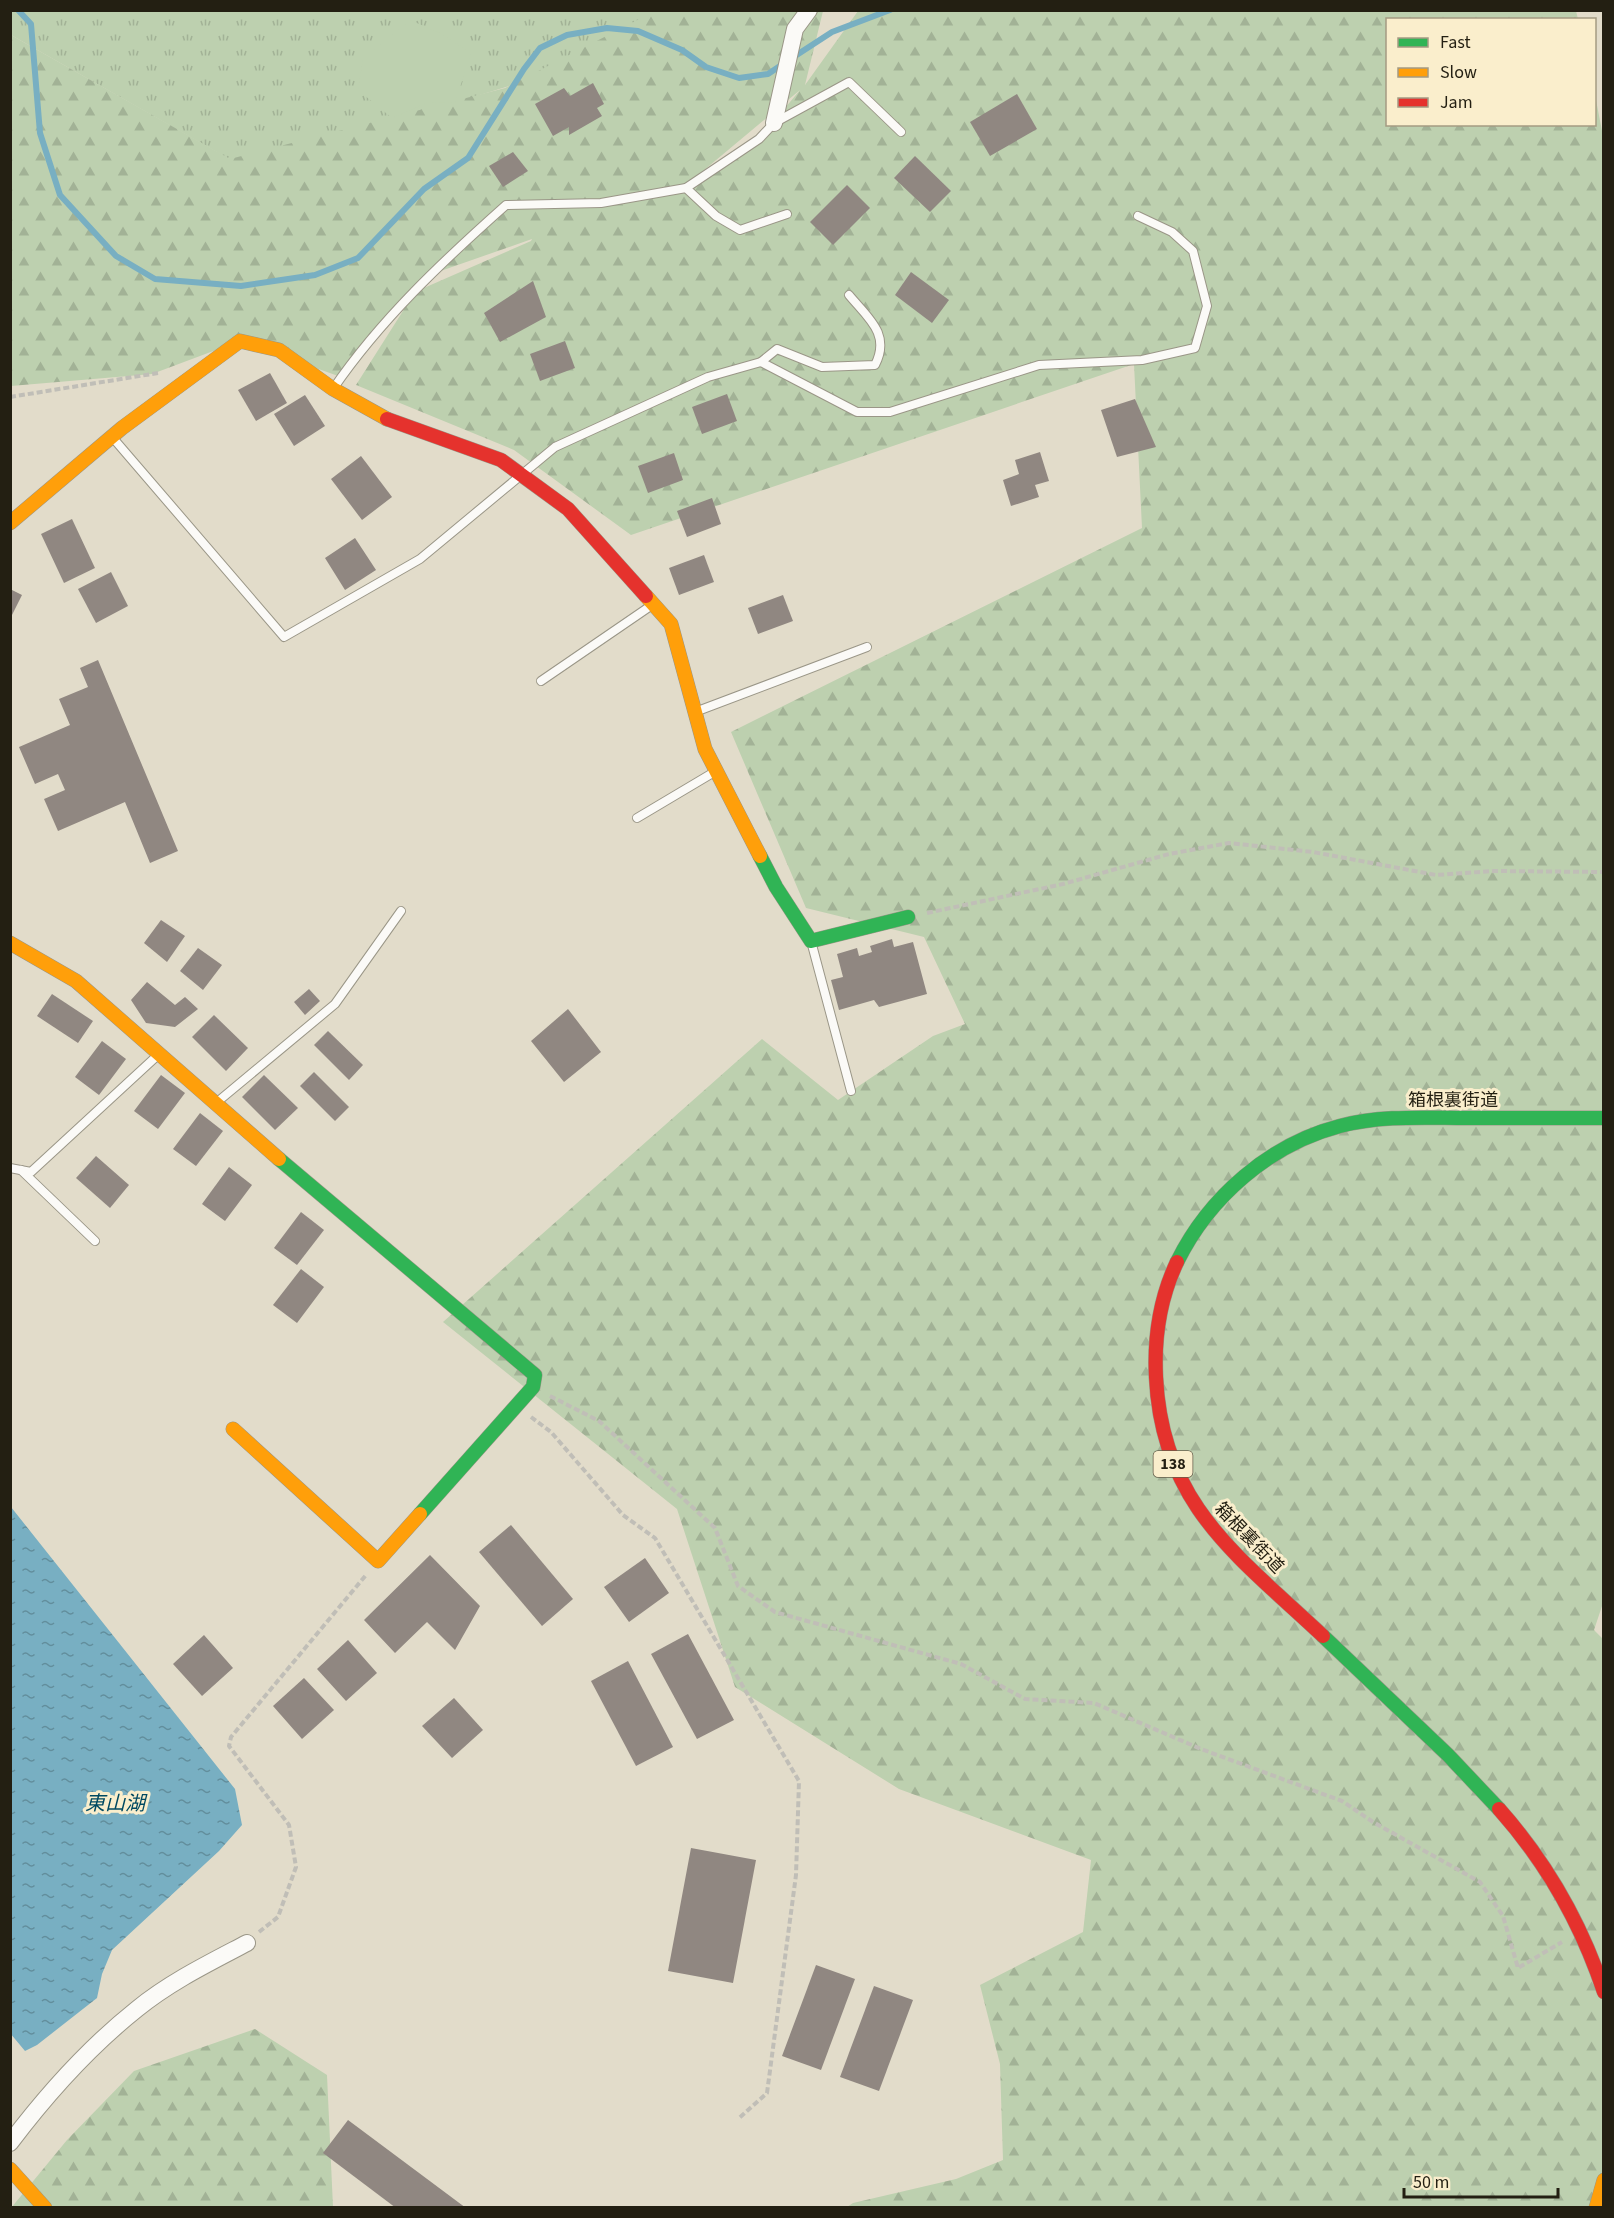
<svg xmlns="http://www.w3.org/2000/svg" width="1614" height="2218" font-family="'Source Sans 3','Noto Sans JP',sans-serif">
<defs>
<pattern id="grass-tufts" width="24" height="20" patternUnits="userSpaceOnUse" patternTransform="scale(1.5)"><rect width="24" height="20" fill="#bdd0af"/><path d="M3 7l-1-3M5 7V3M7 7l1-3M15 17l-1-3M17 17v-4M19 17l1-3" fill="none" stroke="#a2b296"/></pattern>
<pattern id="forest-firs" width="22" height="20" patternUnits="userSpaceOnUse" patternTransform="scale(1.5)"><rect width="22" height="20" fill="#bdd0af"/><path d="M5 1l3.5 6h-7zM16 11l3.5 6h-7z" fill="#a2b296"/></pattern>
<pattern id="water-ripples" width="26" height="14" patternUnits="userSpaceOnUse" patternTransform="scale(1.5)"><rect width="26" height="14" fill="#78afc2"/><path d="M2 4q2-2 4 0t4 0M15 11q2-2 4 0t4 0" fill="none" stroke="#628e9c"/></pattern>
</defs>
<rect width="100%" height="100%" fill="#e2dcca"/>
<polygon fill="url(#grass-tufts)" points="11,10 712,11 685,32 248,166 229,159 11,35"/>
<g fill="url(#forest-firs)" fill-rule="evenodd">
<path d="M655 11H823L805 85 858 11H1576L1578 19 1388 20V124H1594L1595 95 1603 136 1604 1600 1594 1630 1604 1640 1603 2207H847L853 2203 956 2179 1003 2160 1000 2064 980 1985 1083 1932 1091 1860 899 1789 735 1687 677 1509 443 1322 762 1039 838 1100 933 1036 965 1024 924 937 806 908 731 732 1142 528 1134 364 631 535 514 450 356 385 408 303 341 377 240 341 152 374 11 386V35L230 159 505 88ZM800 90 759 139 691 181ZM532 239 531 241 417 291 432 274Z"/>
<polygon points="255,2029 327,2075 333,2207 11,2208 67,2140 134,2071"/>
</g>
<polygon fill="#bdd0af" points="410,20 442,34 471,53 455,103 429,102 392,118 358,90 363,59"/>
<polygon fill="url(#water-ripples)" points="11,1507 235,1789 242,1825 219,1851 112,1950 102,1974 97,1998 37,2045 25,2051 10,2033"/>
<g fill="none" stroke-linecap="round" stroke-linejoin="round">
<g stroke="#78afc2" stroke-width="6">
<polyline points="18,10 31,24 40,133 60,195 116,256 155,279 241,286 315,275 358,258 424,189 468,158 524,69 540,48 567,35 607,28 638,31 682,50 706,67 739,78 768,74 783,64"/>
<polyline points="792,58 832,32 890,10"/>
</g>
</g>
<g fill="#908781">
<polygon points="593,83 604,104 597,108 602,116 569,135 569,127 553,136 535,104 564,88 570,96"/>
<polygon points="1017,94 1037,129 990,156 970,122"/>
<polygon points="513,152 528,171 503,187 489,166"/>
<polygon points="915,156 951,191 930,212 894,178"/>
<polygon points="847,185 870,208 833,245 810,222"/>
<polygon points="911,272 949,300 932,323 895,295"/>
<polygon points="533,281 546,317 500,342 484,313"/>
<polygon points="565,341 575,368 540,381 530,354"/>
<polygon points="270,373 287,403 256,421 238,390"/>
<polygon points="727,394 737,421 702,434 692,407"/>
<polygon points="305,395 325,426 294,446 274,414"/>
<polygon points="1135,399 1156,447 1117,457 1101,410"/>
<polygon points="1040,452 1049,481 1035,485 1039,497 1011,506 1003,480 1019,474 1015,460"/>
<polygon points="674,453 683,480 648,493 638,466"/>
<polygon points="361,456 392,497 362,520 331,479"/>
<polygon points="712,498 721,524 687,537 677,511"/>
<polygon points="72,519 95,568 64,583 41,534"/>
<polygon points="355,538 376,570 345,590 325,558"/>
<polygon points="704,555 714,582 679,595 669,568"/>
<polygon points="111,572 128,606 96,623 78,589"/>
<polygon points="10,589 22,595 10,619"/>
<polygon points="783,595 793,621 758,634 748,608"/>
<polygon points="98,660 178,851 150,863 125,802 58,831 44,799 65,790 58,774 35,784 19,747 70,725 59,699 88,687 80,668"/>
<polygon points="161,920 185,936 167,962 144,943"/>
<polygon points="892,939 894,947 913,942 927,994 879,1007 874,1000 839,1010 831,980 843,977 837,954 857,948 859,956 872,952 870,946"/>
<polygon points="198,948 222,965 203,990 180,971"/>
<polygon points="147,982 175,1005 185,997 198,1009 175,1027 146,1023 131,1000"/>
<polygon points="309,989 320,1001 305,1015 294,1002"/>
<polygon points="52,994 93,1021 78,1043 37,1016"/>
<polygon points="568,1009 601,1052 564,1082 531,1041"/>
<polygon points="214,1015 248,1048 226,1071 192,1037"/>
<polygon points="328,1031 363,1065 349,1080 314,1045"/>
<polygon points="102,1041 126,1059 99,1095 75,1077"/>
<polygon points="314,1072 349,1107 335,1121 300,1086"/>
<polygon points="161,1075 185,1093 158,1129 134,1111"/>
<polygon points="264,1075 298,1108 275,1130 242,1097"/>
<polygon points="200,1113 223,1131 196,1166 173,1149"/>
<polygon points="96,1156 129,1185 110,1208 76,1178"/>
<polygon points="229,1167 252,1185 225,1221 202,1204"/>
<polygon points="301,1212 324,1230 297,1265 274,1248"/>
<polygon points="301,1269 324,1287 297,1323 273,1305"/>
<polygon points="511,1525 573,1599 542,1626 479,1552"/>
<polygon points="430,1555 480,1606 455,1650 427,1622 395,1653 364,1620"/>
<polygon points="645,1558 669,1593 629,1622 604,1587"/>
<polygon points="688,1634 734,1720 697,1739 651,1654"/>
<polygon points="204,1635 233,1668 202,1696 173,1664"/>
<polygon points="348,1640 377,1673 346,1701 317,1669"/>
<polygon points="628,1661 673,1747 636,1766 591,1681"/>
<polygon points="304,1678 334,1710 302,1739 273,1706"/>
<polygon points="454,1698 483,1730 452,1758 422,1726"/>
<polygon points="691,1848 756,1860 733,1983 668,1971"/>
<polygon points="816,1965 855,1979 821,2070 782,2056"/>
<polygon points="874,1986 913,2000 879,2091 840,2077"/>
<polygon points="348,2120 466,2208 396,2208 323,2153"/>
</g>
<g fill="none" stroke-linecap="round" stroke-linejoin="round">
<g stroke="#9a9687" stroke-width="10">
<g id="lane">
<polyline points="686,188 716,216 740,230 787,214"/>
<path d="M761 362 777 349 822 367 875 365C891 334 868 318 849 295"/>
<path d="M333 389C381 319 443 261 506 205L601 203 686 188 759 139 774 123 849 82 901 132"/>
<polyline points="113,438 284,637 420,559 555,447 708,377 761,362 857,412 890,412 1039,365 1142,360 1195,348 1207,306 1193,251 1172,232 1138,216"/>
<polyline points="541,681 652,605"/>
<polyline points="695,712 867,647"/>
<polyline points="637,818 716,771"/>
<polyline points="811,941 851,1091"/>
<polyline points="216,1103 335,1004 401,911"/>
<polyline points="10,1168 31,1172 159,1054"/>
<polyline points="21,1170 95,1241"/>
</g>
</g>
<g stroke="#9a9687" stroke-width="18">
<g id="street">
<polyline points="774,123 795,29 809,10"/>
<path d="M10 2143C47 2094 88 2048 137 2009 170 1982 209 1963 247 1943"/>
</g>
</g>
<g stroke="#9a9687" stroke-width="15">
<g id="fast">
<polyline points="760,856 776,887 811,941 908,917"/>
<polyline points="279,1159 535,1375 533,1387 420,1514"/>
<path d="M1177 1262C1209 1197 1270 1144 1340 1126 1382 1115 1425 1118 1467 1118 1513 1118 1558 1118 1604 1118"/>
<polyline points="1323,1636 1448,1755 1499,1809"/>
</g>
</g>
<g stroke="#9a9687" stroke-width="15">
<g id="slow">
<polyline points="10,523 122,428 240,341 279,350 333,389 387,419"/>
<polyline points="646,596 671,624 705,749 760,856"/>
<polyline points="10,943 76,981 279,1159"/>
<polyline points="233,1429 378,1561 420,1514"/>
<polyline points="10,2169 45,2208"/>
<polyline points="1596,2208 1604,2180"/>
</g>
</g>
<g stroke="#9a9687" stroke-width="15">
<g id="jam">
<polyline points="387,419 501,460 568,509 646,596"/>
<path d="M1177 1262C1160 1298 1154 1337 1156 1377 1162 1505 1237 1555 1323 1636"/>
<path d="M1499 1809C1548 1864 1581 1923 1604 1992"/>
</g>
</g>
<g stroke="#c0beb7" stroke-width="4" stroke-dasharray="6 3" stroke-linecap="butt">
<polyline points="10,397 158,373"/>
<polyline points="927,913 1063,884 1169,854 1229,843 1313,852 1436,875 1494,871 1604,872"/>
<polyline points="550,1396 599,1421 715,1528 738,1586 775,1612 961,1664 1025,1699 1094,1703 1201,1749 1342,1801 1373,1822 1480,1882 1503,1916 1518,1968 1562,1942"/>
<polyline points="531,1417 551,1432 623,1515 655,1538 799,1781 796,1875 767,2093 738,2119"/>
<polyline points="259,1932 278,1917 296,1867 289,1825 229,1746 231,1737 366,1575"/>
</g>
<use href="#lane" stroke="#fbfaf7" stroke-width="8"/>
<use href="#street" stroke="#fbfaf7" stroke-width="16"/>
<use href="#fast" stroke="#30b455" stroke-width="14"/>
<use href="#slow" stroke="#ff9f0a" stroke-width="14"/>
<use href="#jam" stroke="#e5322d" stroke-width="14"/>
</g>
<g text-anchor="middle" dominant-baseline="central" stroke-width="6" stroke-linejoin="round" paint-order="stroke">
<rect fill="#faeecc" stroke="#645d4a" stroke-width="1.5" x="1153.5" y="1451" width="39" height="26" rx="4.5"/>
<g font-size="16" font-weight="bold" fill="#231f12">
<text x="1173" y="1464">138</text>
</g>
<g font-size="18" fill="#231f12" stroke="#faeecc">
<text x="1453" y="1100">箱根裏街道</text>
<text transform="translate(1249 1538) rotate(46)">箱根裏街道</text>
</g>
<g font-size="20" font-style="italic" fill="#004961" stroke="#faeecc">
<text x="115" y="1804">東山湖</text>
</g>
</g>
<rect width="1614" height="2218" fill="none" stroke="#231f12" stroke-width="24"/>
<rect x="1386" y="18" width="210" height="108" fill="#faeecc" stroke="#a49b82" stroke-width="1.5"/>
<rect x="1398" y="38" width="30" height="9" fill="#30b455" stroke="#a49b82" stroke-width="1.5"/>
<text x="1440" y="48" font-size="18" fill="#231f12">Fast</text>
<rect x="1398" y="68" width="30" height="9" fill="#ff9f0a" stroke="#a49b82" stroke-width="1.5"/>
<text x="1440" y="78" font-size="18" fill="#231f12">Slow</text>
<rect x="1398" y="98" width="30" height="9" fill="#e5322d" stroke="#a49b82" stroke-width="1.5"/>
<text x="1440" y="108" font-size="18" fill="#231f12">Jam</text>
<path d="M1404 2188v9h154v-9" fill="none" stroke="#231f12" stroke-width="3"/>
<text x="1413" y="2188" font-size="18" fill="#231f12" stroke="#faeecc" stroke-width="4.5" paint-order="stroke">50 m</text>
</svg>
